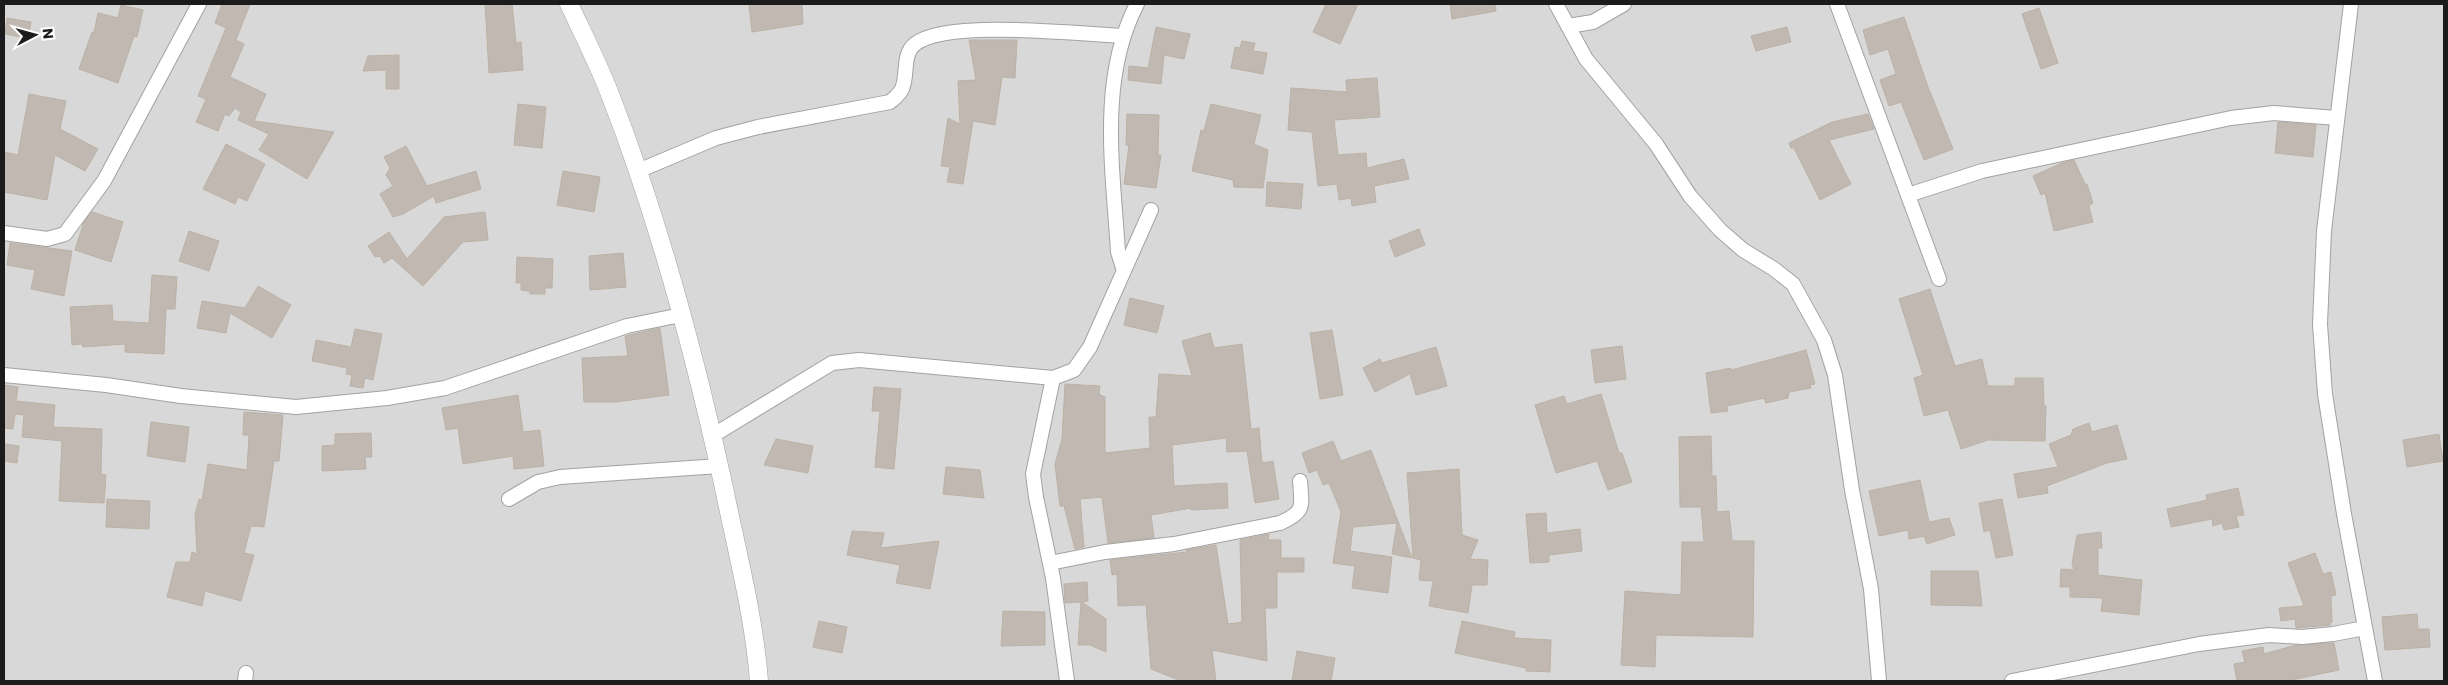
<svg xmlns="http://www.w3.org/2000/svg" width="2448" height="685" font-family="Poppins,sans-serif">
<rect width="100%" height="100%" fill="#ece9e1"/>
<rect fill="#d9d8d8" x="4" y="4" width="2440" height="677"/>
<g fill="#c0b8b1" stroke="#bcb1a5">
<polygon points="222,4 250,4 236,40 244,44 230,77 266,94 254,121 334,132 307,179 259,150 269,134 238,120 241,112 235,108 229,116 225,114 218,131 196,122 206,99 198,96 226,28 215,23"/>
<polygon points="485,4 512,4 516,43 521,42 523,70 489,73"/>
<polygon points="749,4 802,4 803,24 752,32"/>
<polygon points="1326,4 1358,4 1340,44 1313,32"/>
<polygon points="1450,4 1495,4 1496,11 1452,19"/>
<polygon points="121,5 143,10 137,37 134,36 118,83 79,69 92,32 94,33 98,13 118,18"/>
<polygon points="2039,8 2058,63 2041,69 2022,14"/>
<polygon points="1904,17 1928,87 1953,149 1924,160 1901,102 1889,106 1880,80 1896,74 1888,49 1870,55 1863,30"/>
<polygon points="7,18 31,22 28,38 5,34"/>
<polygon points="1156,27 1190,34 1184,59 1164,55 1161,84 1128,80 1129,66 1148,68"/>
<polygon points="1787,27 1791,42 1756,51 1751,36"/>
<polygon points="969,40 1017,40 1015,78 1002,77 995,125 973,121 963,184 947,182 950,167 941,166 948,118 960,124 958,81 976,80"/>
<polygon points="1242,41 1255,43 1253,51 1267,53 1263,74 1231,68 1235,47 1240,48"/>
<polygon points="399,55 399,89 386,89 386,70 363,71 368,56"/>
<polygon points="1377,78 1380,117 1334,120 1338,155 1366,153 1367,168 1404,159 1409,179 1374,186 1376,202 1352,206 1351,198 1339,200 1337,184 1318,186 1312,132 1288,130 1291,88 1347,92 1346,80"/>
<polygon points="29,94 66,101 60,129 98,149 85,171 55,155 47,200 4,192 4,152 18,155"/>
<polygon points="518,104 546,107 542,148 514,145"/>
<polygon points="1211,104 1261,115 1254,144 1268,150 1263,188 1234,187 1233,180 1192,171 1201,130 1204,131"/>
<polygon points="1127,114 1159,115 1158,155 1161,155 1156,188 1124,184 1129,145 1126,145"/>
<polygon points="1868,114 1874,129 1829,140 1851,184 1820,200 1794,148 1791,148 1789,143 1832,122"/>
<polygon points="2278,122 2316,125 2313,157 2275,153"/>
<polygon points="226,144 265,164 247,201 238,197 235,204 203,189"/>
<polygon points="406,146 427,186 476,171 481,189 436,203 434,196 403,214 393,217 380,194 393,186 386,175 390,168 384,157"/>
<polygon points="2074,160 2085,184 2087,184 2093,203 2089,206 2093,222 2054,231 2045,193 2041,195 2033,176 2062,163"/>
<polygon points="563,171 600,177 594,212 557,205"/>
<polygon points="1267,182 1303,184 1301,209 1266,206"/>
<polygon points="92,212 123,222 111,262 75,250 84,222"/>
<polygon points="485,212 488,240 463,242 423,286 392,258 384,263 380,256 375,257 368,246 389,232 407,259 444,217"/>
<polygon points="1419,229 1425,245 1395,257 1389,241"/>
<polygon points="189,231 219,241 209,271 179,261"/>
<polygon points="10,243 72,251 64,296 31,289 35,270 7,265"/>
<polygon points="623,253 626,287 590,290 589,256"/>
<polygon points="517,257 553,259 552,288 545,288 545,294 530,294 529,291 521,290 521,283 516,283"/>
<polygon points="152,275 177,277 175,309 166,309 164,354 125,352 125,344 83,347 82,344 72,345 70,307 112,305 113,321 149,323"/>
<polygon points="258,286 291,305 272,338 230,313 226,333 197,328 202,301 245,308"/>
<polygon points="1930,289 1955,366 1982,359 1988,386 2015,386 2015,378 2043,378 2044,406 2046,406 2045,441 1988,440 1961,449 1948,410 1924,416 1914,378 1923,375 1899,299"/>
<polygon points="1130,298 1164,306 1157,333 1124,325"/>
<polygon points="660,328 669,395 616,402 584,402 582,358 628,356 625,336"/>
<polygon points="355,329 382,334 373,380 365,378 363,388 350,386 352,375 346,374 347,368 312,361 316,340 351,347"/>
<polygon points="1332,330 1343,395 1320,399 1310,333"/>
<polygon points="1210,333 1214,348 1242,344 1251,429 1259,428 1262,463 1273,461 1279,499 1255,503 1247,451 1227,452 1226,438 1172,445 1174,486 1227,483 1228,508 1191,510 1191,508 1151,515 1154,538 1108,543 1102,497 1080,499 1084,547 1075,549 1064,506 1060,506 1055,464 1062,439 1065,384 1100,386 1099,394 1105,397 1105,453 1150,448 1149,417 1156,417 1159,374 1192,376 1182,341"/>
<polygon points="1622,346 1626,379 1595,383 1591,350"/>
<polygon points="1436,347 1447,386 1416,395 1410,374 1375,392 1363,368 1380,359 1382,363"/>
<polygon points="1806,350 1815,384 1810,385 1811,388 1789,392 1788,398 1766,403 1764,398 1727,406 1728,411 1711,413 1706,373 1731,368 1731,370"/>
<polygon points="4,385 18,387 16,401 55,405 53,427 102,429 101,474 106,475 104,503 59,501 62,441 22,437 24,415 15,414 13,429 4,428"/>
<polygon points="874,387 901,389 894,469 875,467 880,411 872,411"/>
<polygon points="1601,394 1619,453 1622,453 1632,482 1608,490 1597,461 1556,473 1535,405 1564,396 1567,404"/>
<polygon points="518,395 523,432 540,430 544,466 514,469 513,456 463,464 458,428 446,430 442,408"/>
<polygon points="244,412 283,415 279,461 274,461 264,527 251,526 244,553 254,555 241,601 205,591 202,606 167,597 176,562 190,562 192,552 197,554 195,515 199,499 202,500 208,464 247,470 249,435 243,435"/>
<polygon points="151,422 189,427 185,462 147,456"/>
<polygon points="2089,423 2092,432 2117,425 2127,459 2107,463 2047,486 2048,493 2018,498 2014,474 2058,467 2049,444 2071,435 2073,429"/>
<polygon points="371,433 372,457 365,457 366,469 322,471 322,446 335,445 335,434"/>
<polygon points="2439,434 2443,461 2407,467 2403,440"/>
<polygon points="1711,436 1712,476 1716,476 1717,512 1729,511 1732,541 1754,541 1753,637 1656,635 1655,667 1621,665 1625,591 1681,595 1682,542 1704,542 1701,507 1680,507 1679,437"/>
<polygon points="776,439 813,446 808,473 764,465"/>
<polygon points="1333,441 1341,461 1371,450 1412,558 1392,554 1397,523 1353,527 1350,551 1392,557 1388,593 1352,588 1355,566 1333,563 1341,512 1329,483 1323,485 1317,470 1309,473 1302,453"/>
<polygon points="4,444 19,446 17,463 4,461"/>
<polygon points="946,467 980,470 984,498 943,494"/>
<polygon points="1459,469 1462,535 1478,540 1470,559 1488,560 1487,585 1472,585 1468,613 1429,606 1433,581 1419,580 1421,560 1413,558 1407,473"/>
<polygon points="1920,480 1929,522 1949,518 1955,535 1927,544 1924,536 1909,539 1908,530 1879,536 1869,491"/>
<polygon points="2238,488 2244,515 2236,516 2239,527 2224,530 2222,523 2213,526 2212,519 2171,527 2167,509 2207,500 2206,495"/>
<polygon points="107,499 150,501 149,529 106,527"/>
<polygon points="2002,499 2013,555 1996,558 1990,530 1984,532 1979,503"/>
<polygon points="1546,513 1547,533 1580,529 1582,551 1549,555 1549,562 1530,563 1526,514"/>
<polygon points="852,531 884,533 881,548 939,541 930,589 896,583 900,565 847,555"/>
<polygon points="2101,532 2102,548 2098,548 2098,575 2142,580 2139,615 2101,611 2103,598 2070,597 2070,587 2060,587 2061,569 2074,570 2072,564 2077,535"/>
<polygon points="1269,534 1268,540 1281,540 1281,558 1304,558 1304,572 1277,572 1277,608 1265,608 1267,661 1212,650 1216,681 1181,681 1151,669 1146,605 1118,606 1117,574 1112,575 1110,560 1187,552 1186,550 1216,545 1228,624 1242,622 1240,540"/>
<polygon points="2315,553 2323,574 2331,572 2336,595 2331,596 2332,622 2330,623 2330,625 2296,628 2295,619 2281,621 2279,608 2304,606 2288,563"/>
<polygon points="1931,571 1978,571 1982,606 1931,605"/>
<polygon points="1087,582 1088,601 1082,602 1106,619 1106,652 1090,645 1078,645 1081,602 1065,603 1064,584"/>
<polygon points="1003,611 1045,612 1045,645 1001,646"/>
<polygon points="2417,614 2418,629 2429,629 2430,647 2385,650 2382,617"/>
<polygon points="819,621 847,627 842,653 813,647"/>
<polygon points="1462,621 1515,632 1514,638 1551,640 1550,672 1526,671 1526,668 1455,653"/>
<polygon points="2334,643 2339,670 2287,681 2237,681 2234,664 2245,662 2242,651 2263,647 2264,654 2296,645"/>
<polygon points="1297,651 1335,658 1331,681 1292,681"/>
</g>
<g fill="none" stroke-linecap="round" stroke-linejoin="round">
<g stroke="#a2a2a2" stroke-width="16">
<g id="minor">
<polyline points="1556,4 1586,59 1656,144 1690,196 1720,230 1743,250 1774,269 1793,284 1824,340 1835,375 1852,490 1871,589 1879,681"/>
<polyline points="1837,4 1939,279"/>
<polyline points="2351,4 2324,231 2320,324 2325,394 2344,514 2375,681"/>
<polyline points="1568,26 1593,22 1624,4"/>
<path d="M638 171 716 138 758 127 890 102C894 99 898 95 901 91 909 78 901 55 915 44 947 19 1078 34 1123 36"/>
<polyline points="1908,195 1982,171 2231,118 2274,113 2336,118"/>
<polyline points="4,233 47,239 65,234 104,181 199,4"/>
<path d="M1123 268 1118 252C1113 170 1098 79 1137 4"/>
<polyline points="4,375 106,385 181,396 296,407 387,398 445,388 627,326 681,315"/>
<polyline points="1053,378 1033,474 1036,497 1053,578 1067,681"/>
<polyline points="712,436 832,363 859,360 1053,378 1074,370 1090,347 1151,210"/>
<polyline points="509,499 538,482 560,477 719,466"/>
<path d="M1050 563 1105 552 1174 544 1280 523C1305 512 1302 507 1300 481"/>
<polyline points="245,681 246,673"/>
<polyline points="2012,681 2199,644 2269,635 2302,637 2333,634 2365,628"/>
</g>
</g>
<g stroke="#a2a2a2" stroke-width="19">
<path id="tertiary" d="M569 4C583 34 599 65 611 97 660 223 695 355 724 488 737 552 754 616 759 681"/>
</g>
<use href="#minor" stroke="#fff" stroke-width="14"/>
<use href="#tertiary" stroke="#fff" stroke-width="18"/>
</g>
<rect width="2448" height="685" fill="none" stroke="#1b1b1b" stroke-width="10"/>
<g transform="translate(35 35) rotate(84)" stroke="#ffffff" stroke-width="4" paint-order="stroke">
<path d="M0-4L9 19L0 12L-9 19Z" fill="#1b1b1b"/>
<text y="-8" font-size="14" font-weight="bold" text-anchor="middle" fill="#1b1b1b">N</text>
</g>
</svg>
